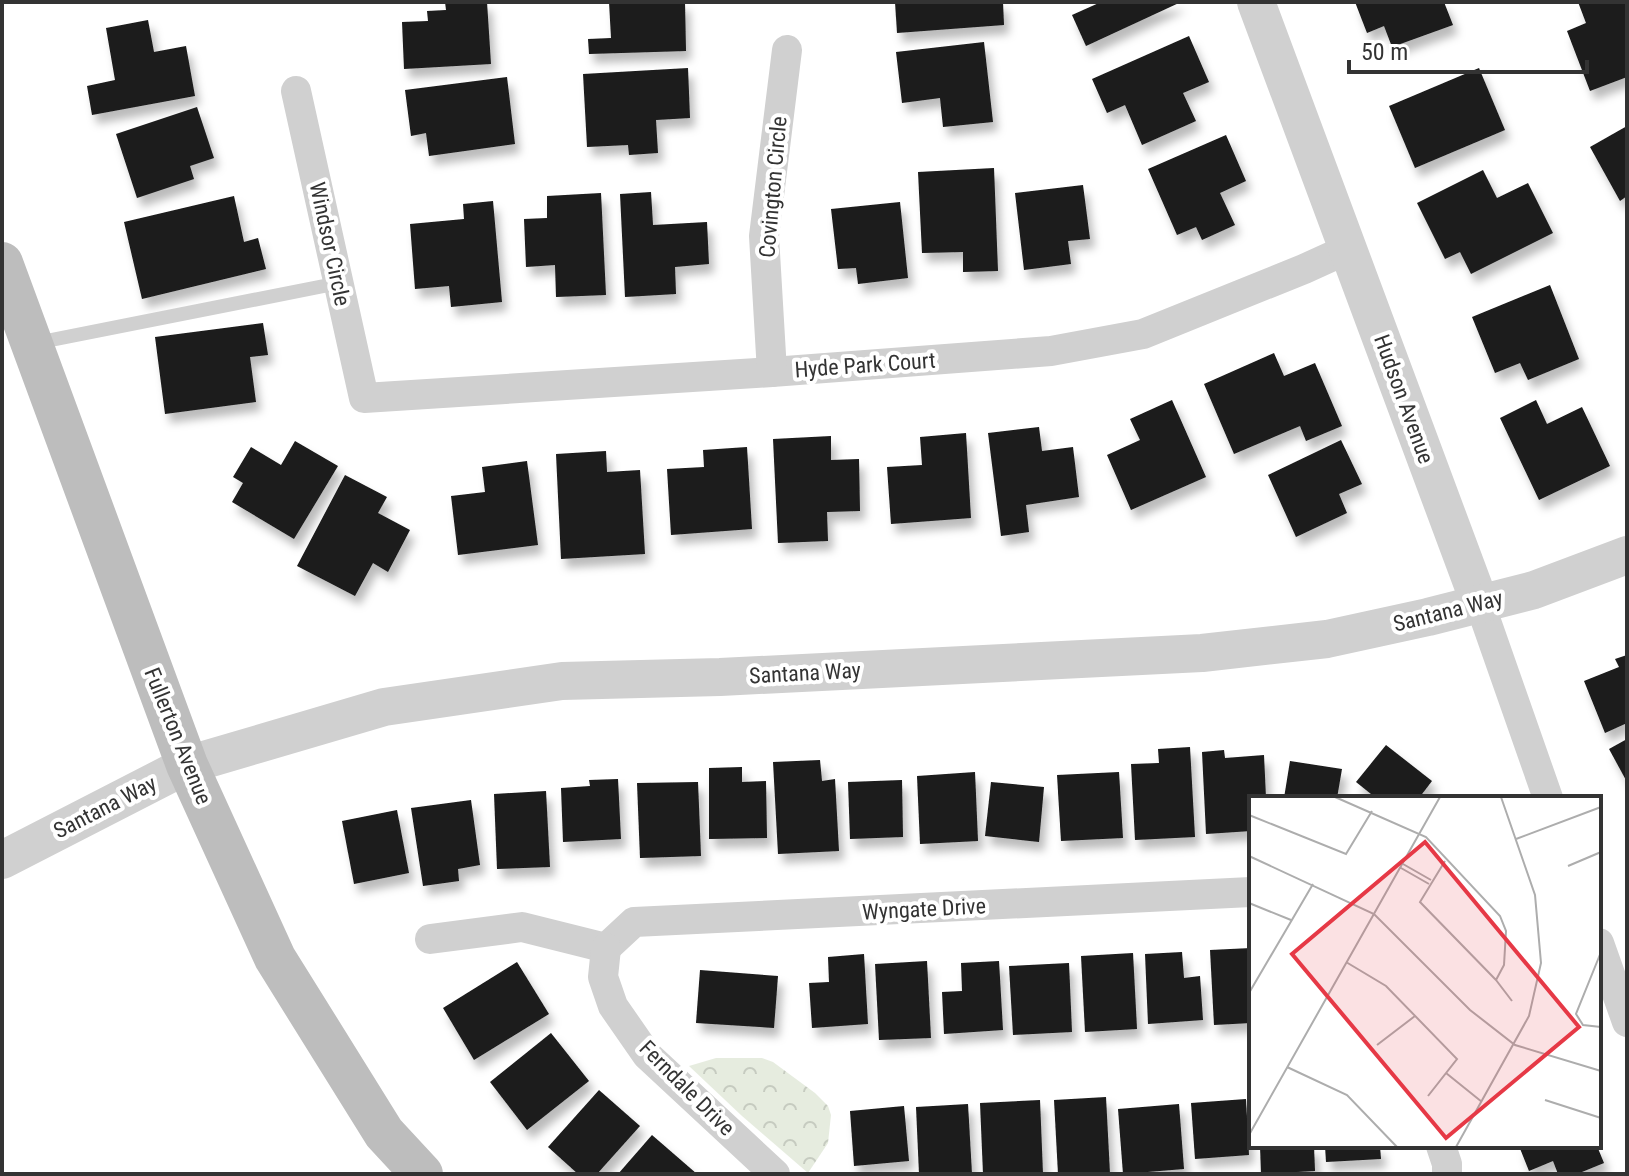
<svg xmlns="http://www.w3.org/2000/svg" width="1629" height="1176" font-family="'Roboto Condensed',sans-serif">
<defs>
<pattern id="park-crowns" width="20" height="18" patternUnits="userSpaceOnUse" patternTransform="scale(2)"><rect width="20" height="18" fill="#e6ecdf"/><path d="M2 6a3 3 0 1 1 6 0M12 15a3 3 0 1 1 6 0" fill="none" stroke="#c6cbc0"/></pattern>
<filter id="shadow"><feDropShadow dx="5" dy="9" stdDeviation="4" flood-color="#0004"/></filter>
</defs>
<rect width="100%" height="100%" fill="#fff"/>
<polygon fill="url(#park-crowns)" points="716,1058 762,1058 773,1062 815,1093 828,1106 831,1115 828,1143 808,1173 742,1116 689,1066"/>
<g fill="#1a1a1a" filter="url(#shadow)">
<polygon points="445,2 487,2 491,64 404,69 402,22 428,21 427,11 446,10"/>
<polygon points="609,2 685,2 686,51 589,54 588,39 611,38"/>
<polygon points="895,2 1003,2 1004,25 897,33"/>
<polygon points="1101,2 1181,2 1086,46 1072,15"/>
<polygon points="1355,2 1444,2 1453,25 1392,47 1384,26 1367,33"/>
<polygon points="1578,2 1627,2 1627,77 1590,91 1567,31 1586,23"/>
<polygon points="148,20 154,52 186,46 195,96 92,115 87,86 115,80 106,28"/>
<polygon points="1189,36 1209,82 1183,93 1196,121 1142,145 1125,105 1107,113 1092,79"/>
<polygon points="984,42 993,122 943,127 940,98 902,103 896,52"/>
<polygon points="688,68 690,118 656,120 658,153 629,155 628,145 587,147 583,74"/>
<polygon points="1479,68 1505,130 1415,168 1389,106"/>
<polygon points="507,77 515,144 429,156 426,133 411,136 405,90"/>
<polygon points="197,107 214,158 190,166 194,179 137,198 116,134"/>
<polygon points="1627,126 1627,196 1620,201 1590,147"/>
<polygon points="1226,135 1246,181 1220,193 1235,225 1202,240 1196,227 1177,235 1148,169"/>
<polygon points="994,168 998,271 963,272 963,252 922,253 918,172"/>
<polygon points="1483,170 1497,198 1528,183 1553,233 1471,274 1460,252 1445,259 1417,203"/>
<polygon points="1083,185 1090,239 1068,241 1071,264 1024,270 1015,193"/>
<polygon points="651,192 653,225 707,222 709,264 675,267 676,294 625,297 620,194"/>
<polygon points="601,193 606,295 556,297 555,265 526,267 524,219 547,218 547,196"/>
<polygon points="234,196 244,242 258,238 266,269 142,299 124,222"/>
<polygon points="493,201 502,302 451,307 449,286 415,289 410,224 464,219 463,204"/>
<polygon points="900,202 908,278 858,284 856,268 838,269 831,209"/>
<polygon points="1550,285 1579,359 1528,380 1520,363 1495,373 1472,317"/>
<polygon points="263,323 268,355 250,357 256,402 165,414 155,337"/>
<polygon points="1274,353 1284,376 1315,363 1342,426 1306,441 1300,426 1234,454 1204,384"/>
<polygon points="1172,400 1206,477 1131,510 1107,455 1140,440 1130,419"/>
<polygon points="1536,400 1547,424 1582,407 1610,466 1539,500 1500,418"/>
<polygon points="1039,427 1042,451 1073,447 1079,497 1026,505 1029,532 1001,536 988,433"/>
<polygon points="966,433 971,518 891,524 887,467 922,465 920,437"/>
<polygon points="831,436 831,460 859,459 860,511 827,512 828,541 778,543 773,439"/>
<polygon points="1341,440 1362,484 1339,494 1347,513 1296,537 1268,475"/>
<polygon points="295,441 338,466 294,539 232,502 243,483 233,477 251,447 281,465"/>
<polygon points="747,447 752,529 671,535 667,469 704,467 703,450"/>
<polygon points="606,451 607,472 640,470 645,554 561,559 556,454"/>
<polygon points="527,461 538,545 458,555 451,496 485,492 482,467"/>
<polygon points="345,475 387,497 378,513 410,530 388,572 373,563 355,596 297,566"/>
<polygon points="1627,655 1627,723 1605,733 1584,681 1619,667 1615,659"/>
<polygon points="1627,739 1627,782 1609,749"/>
<polygon points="1386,745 1432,781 1419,798 1376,798 1356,782"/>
<polygon points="1190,747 1195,837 1135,840 1131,764 1159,763 1158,749"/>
<polygon points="1224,750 1225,758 1264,755 1266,798 1251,798 1251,831 1206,834 1202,752"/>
<polygon points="820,760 822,781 835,779 839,851 778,854 773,762"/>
<polygon points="1290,761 1342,769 1337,798 1284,798"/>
<polygon points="742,767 742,782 766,781 767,838 709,839 709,768"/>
<polygon points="975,772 978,841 920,844 917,776"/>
<polygon points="1119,772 1123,838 1061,841 1057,775"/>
<polygon points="618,779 621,839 563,842 561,788 590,786 589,780"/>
<polygon points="902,780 903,837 850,839 848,782"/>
<polygon points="698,782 701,856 640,858 637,783"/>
<polygon points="991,782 1044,787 1039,842 985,836"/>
<polygon points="546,791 550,867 497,869 494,794"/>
<polygon points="471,800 480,865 458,869 459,881 423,886 411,808"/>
<polygon points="397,810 409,873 354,884 342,821"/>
<polygon points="1251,948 1251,1023 1214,1025 1210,950"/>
<polygon points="1182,952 1184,978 1200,976 1203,1020 1148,1024 1145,954"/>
<polygon points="1133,953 1137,1029 1085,1032 1081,956"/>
<polygon points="864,954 868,1024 812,1028 809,983 829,982 828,957"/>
<polygon points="927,961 931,1038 879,1040 875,964"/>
<polygon points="999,961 1003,1030 944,1034 942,992 962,991 961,963"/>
<polygon points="517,962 549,1014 474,1060 443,1008"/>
<polygon points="1069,963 1072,1032 1013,1035 1009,966"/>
<polygon points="700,970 778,976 774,1028 696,1023"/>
<polygon points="551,1033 589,1081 527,1130 490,1082"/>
<polygon points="599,1090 640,1126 597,1174 578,1174 548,1147"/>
<polygon points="1106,1097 1110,1174 1058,1174 1054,1100"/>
<polygon points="1246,1099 1249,1155 1195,1159 1191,1103"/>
<polygon points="1040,1100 1043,1174 983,1174 980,1103"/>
<polygon points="968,1104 972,1174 919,1174 916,1107"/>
<polygon points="1179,1104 1184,1169 1123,1174 1118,1109"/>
<polygon points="904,1106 909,1161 854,1166 850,1111"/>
<polygon points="652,1135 697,1174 618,1174"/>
<polygon points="1260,1146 1314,1146 1315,1171 1261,1174"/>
<polygon points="1325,1146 1380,1146 1381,1159 1326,1162"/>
<polygon points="1519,1146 1597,1146 1604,1163 1577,1174 1558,1174 1553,1161 1529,1171"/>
</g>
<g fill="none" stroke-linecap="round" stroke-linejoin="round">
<polyline stroke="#d0d0d0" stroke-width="14" points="36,343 339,283"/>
<g stroke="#d0d0d0" stroke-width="30">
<polyline points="296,91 364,398 772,372 1051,351 1143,334 1304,269 1348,249"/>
<polyline points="772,372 764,236 787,50"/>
<polyline points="1480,604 1548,798"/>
<polyline points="430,939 522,927 606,948"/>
<polyline points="1599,943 1627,1022"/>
<polyline points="606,948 634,922 1251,892"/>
<polyline points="606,948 603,977 613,1006 647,1055 775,1174"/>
<polyline points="1441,1146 1447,1164 1447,1174"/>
</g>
<g stroke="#d0d0d0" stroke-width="38">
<polyline points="1256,2 1480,604"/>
<polyline points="2,860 187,765 384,707 562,681 720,677 1202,653 1327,639 1428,617 1534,590 1627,555"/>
</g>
<polyline stroke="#bdbdbd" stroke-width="42" points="2,263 187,765 275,958 384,1133 422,1174"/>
</g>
<g text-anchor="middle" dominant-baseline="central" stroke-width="8" stroke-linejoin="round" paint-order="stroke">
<g font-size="22" fill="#333" stroke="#fff">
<text transform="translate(773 187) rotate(-85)">Covington Circle</text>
<text transform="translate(330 244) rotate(78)">Windsor Circle</text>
<text transform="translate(865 365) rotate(-4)">Hyde Park Court</text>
<text transform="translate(1404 399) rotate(70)">Hudson Avenue</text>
<text transform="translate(1448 611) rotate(-14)">Santana Way</text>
<text transform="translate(805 673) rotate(-3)">Santana Way</text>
<text transform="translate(178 736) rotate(68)">Fullerton Avenue</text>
<text transform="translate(105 807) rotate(-27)">Santana Way</text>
<text transform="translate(924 909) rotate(-3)">Wyngate Drive</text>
<text transform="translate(687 1088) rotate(45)">Ferndale Drive</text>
</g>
</g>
<g transform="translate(1249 796)">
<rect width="352" height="352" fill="#fff"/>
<path fill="none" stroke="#adadad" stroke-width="2" d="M86 1 177 41 251 120 257 135 255 169 247 184M0 19 97 58 123 15M267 43 352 11M0 60 125 118 221 214 266 249 352 275M196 65 171 106 247 184M154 68 182 84M319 70 352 56M152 72 180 88M0 107 42 124M352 156 327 218 334 229 352 231M97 166 137 190 208 263 179 300M247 184 263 205M0 197 64 88M128 249 166 220M38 271 98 299 148 351M197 277 233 306M296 304 352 322M0 339 191 1M207 351 280 220 292 167 286 99 252 1"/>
<path fill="#e63946" fill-opacity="0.15" stroke="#e63946" stroke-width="4" d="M176 46 330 231 197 342 43 158Z"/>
<rect width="352" height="352" fill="none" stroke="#333" stroke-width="4"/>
</g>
<rect width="1629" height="1176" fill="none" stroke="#333333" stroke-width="8"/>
<path d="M1349 60v12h238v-12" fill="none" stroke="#333333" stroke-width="4"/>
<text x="1361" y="60" font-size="24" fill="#333333" stroke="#ffffff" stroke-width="6" paint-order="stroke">50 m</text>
</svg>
